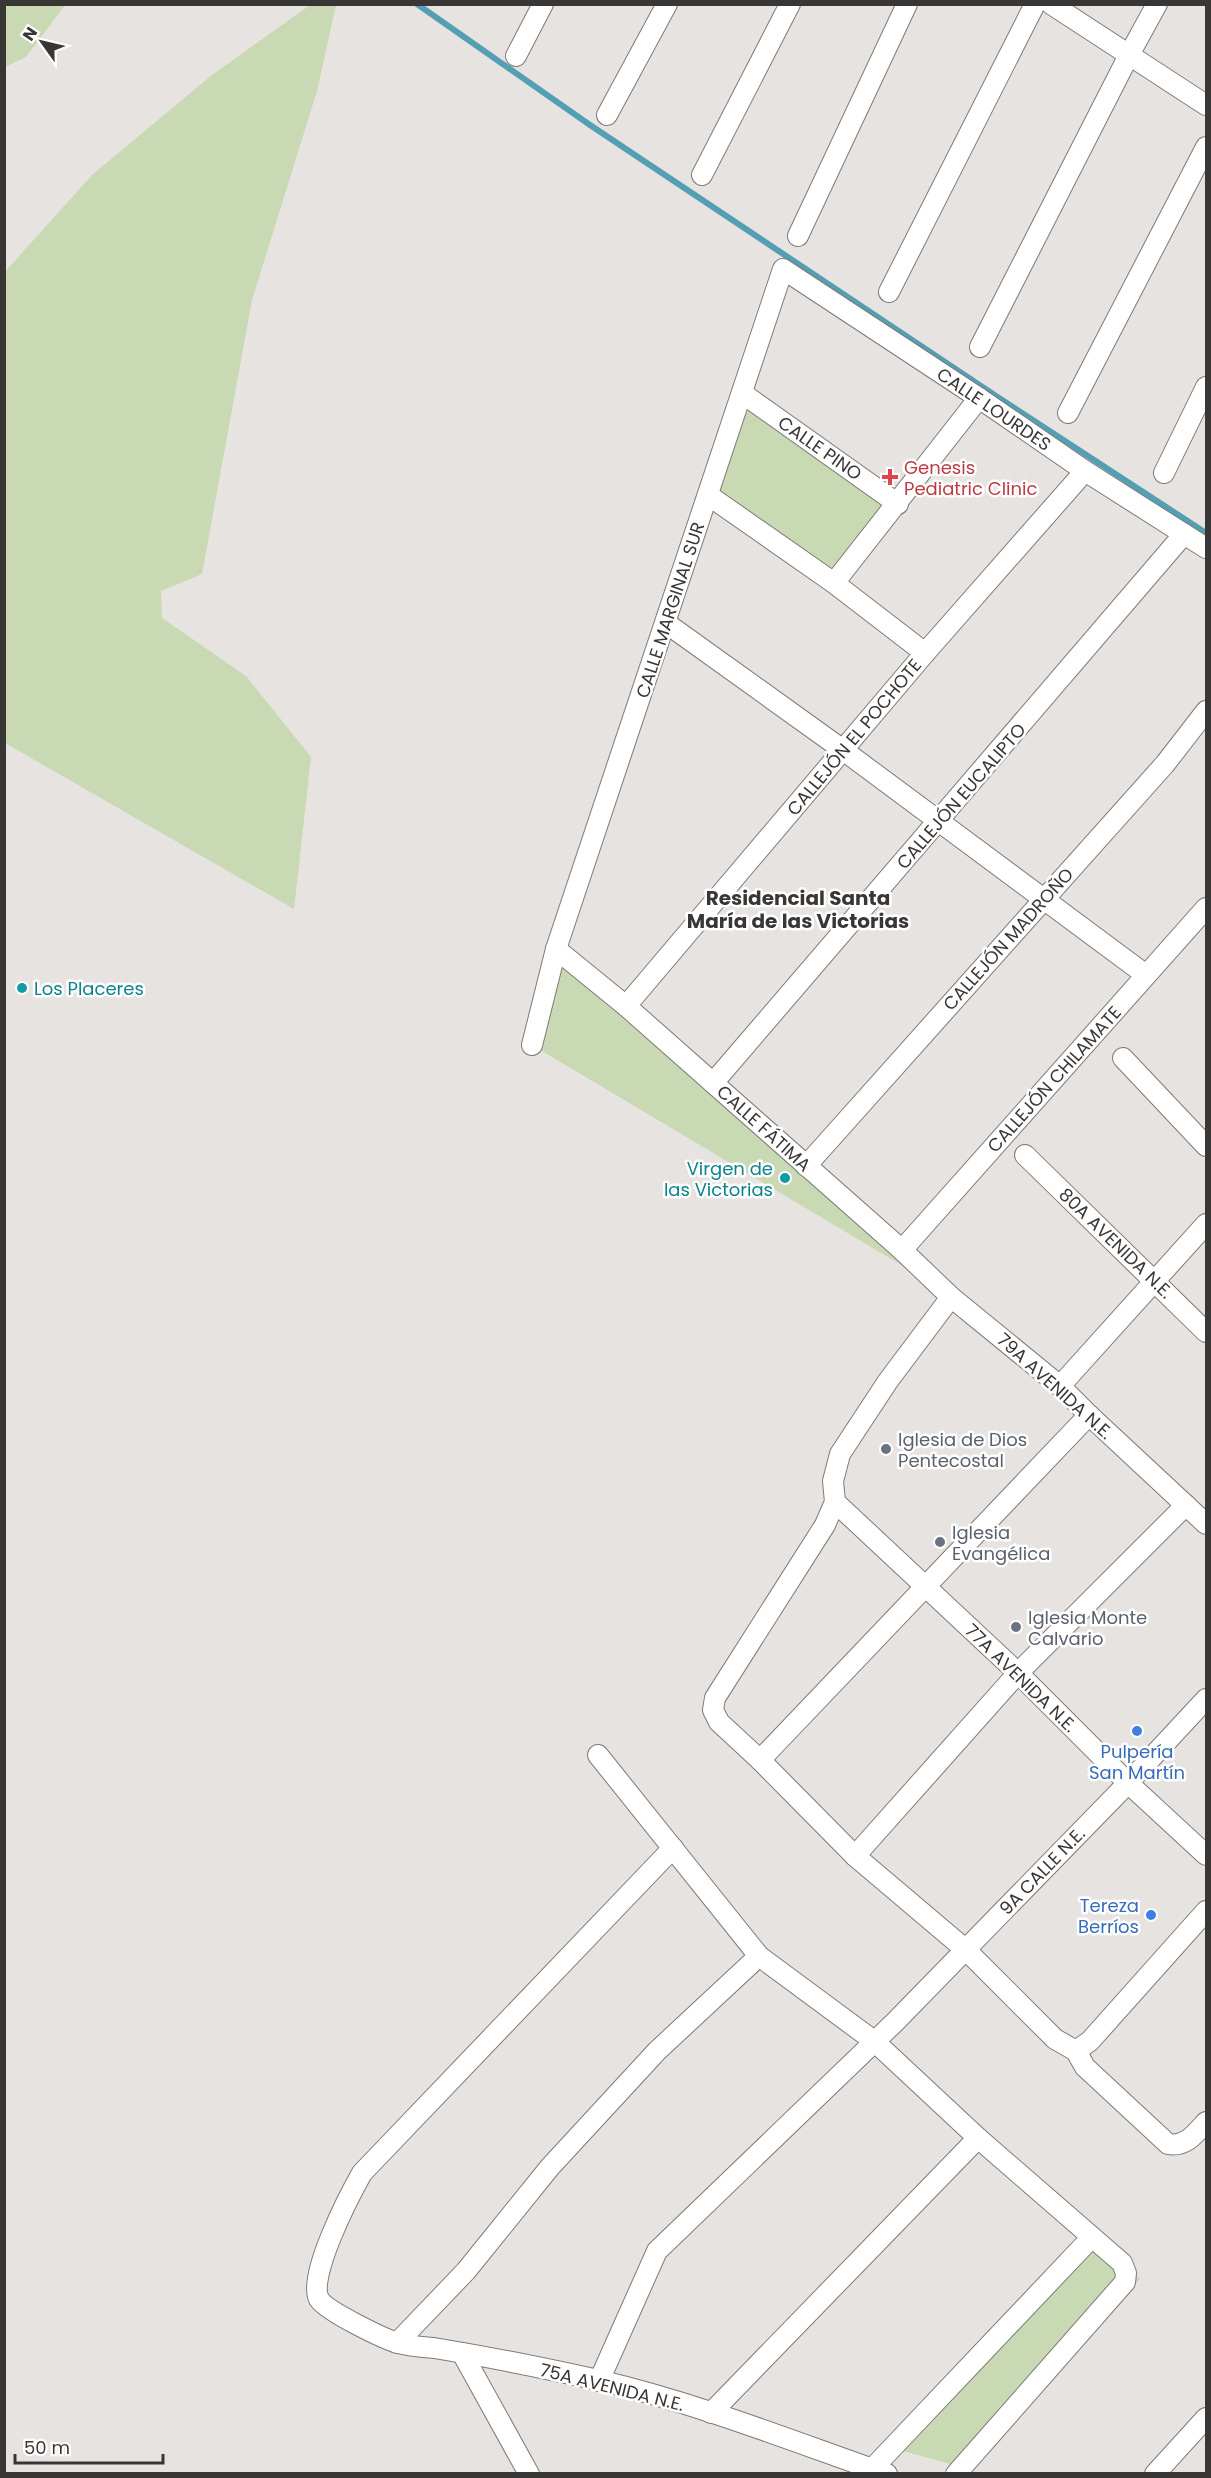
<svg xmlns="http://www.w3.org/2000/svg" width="1211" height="2478" font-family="Poppins,sans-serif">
<rect width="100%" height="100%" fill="#e7e3e0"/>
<g fill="#c8d9b3">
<polygon points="4,5 65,5 26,57 5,67"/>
<polygon points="310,5 336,5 317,91 252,300 202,574 161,591 162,618 246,676 311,757 294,909 5,743 4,273 92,175 212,75"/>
<polygon points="740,397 898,504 834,583 710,497"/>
<polygon points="562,954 905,1253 903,1266 537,1048"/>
<polygon points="1089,2234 1140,2279 965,2468 881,2445"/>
</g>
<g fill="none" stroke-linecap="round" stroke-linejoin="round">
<polyline stroke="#559fb4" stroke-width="6" points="417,4 590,125 993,394 1206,533"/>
<g stroke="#7e7a78" stroke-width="22">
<g id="minor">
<polyline points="1051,4 1206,105"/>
<polyline points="516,56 543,4"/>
<polyline points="607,115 667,4"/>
<polyline points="702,175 790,4"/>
<polyline points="798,236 907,4"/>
<polyline points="889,292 1035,4"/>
<polyline points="980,347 1129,55 1157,4"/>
<polyline points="742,393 898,504"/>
<polyline points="1068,413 1206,147"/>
<polyline points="1164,473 1206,387"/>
<polyline points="708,495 834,583 925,653"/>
<polyline points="834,583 979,398"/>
<polyline points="666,623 843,750 1146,975"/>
<polyline points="556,949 626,1006 902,1250 951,1297 1060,1386 1089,1415 1206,1524"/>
<polyline points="626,1006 925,653 1085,471"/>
<polyline points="532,1045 556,949 783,269 979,398 1085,471 1206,548"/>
<polyline points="1123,1058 1206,1146"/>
<polyline points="713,1083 1184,534"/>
<polyline points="1025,1155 1206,1332"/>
<polyline points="806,1166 1165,764 1206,711"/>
<polyline points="902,1250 1206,908"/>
<path d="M951 1297 888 1381 840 1454 833 1481 835 1502 825 1525 715 1698 713 1710 719 1722 760 1760 855 1856 966 1950 1055 2039 1076 2051 1085 2067 1168 2144C1186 2147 1195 2134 1206 2122"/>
<polyline points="1060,1386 1206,1224"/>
<polyline points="835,1502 1018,1673 1128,1783 1206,1855"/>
<polyline points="598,1755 759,1956 874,2041 978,2138 1122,2263 1126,2273 1125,2282 956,2474"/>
<polyline points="760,1760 1089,1415"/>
<path d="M673 1848 362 2173C349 2196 307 2277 319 2299 326 2311 384 2339 398 2343 409 2346 422 2347 434 2348 489 2357 544 2368 598 2380 697 2403 792 2441 887 2474"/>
<polyline points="855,1856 1018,1673 1186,1505"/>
<polyline points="1076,2051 1090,2041 1206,1911"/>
<polyline points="397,2343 466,2271 550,2167 657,2051 759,1956"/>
<polyline points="462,2353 529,2474"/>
<polyline points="599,2381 657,2251 895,2022 1128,1783 1206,1699"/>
<polyline points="711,2413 978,2138"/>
<polyline points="873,2468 1092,2237"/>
<polyline points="1155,2474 1206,2418"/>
</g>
</g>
<use href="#minor" stroke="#fff" stroke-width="20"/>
</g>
<path fill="#e0444e" stroke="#fff" stroke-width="2" d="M887 468h6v6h6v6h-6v6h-6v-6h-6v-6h6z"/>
<g fill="#0f9aa8" stroke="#fff" stroke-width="2">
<circle cx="22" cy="988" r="6"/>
<circle cx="785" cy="1178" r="6"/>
</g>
<g fill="#6b7280" stroke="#fff" stroke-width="2">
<circle cx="886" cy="1449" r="6"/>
<circle cx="940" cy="1542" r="6"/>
<circle cx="1016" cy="1627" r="6"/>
</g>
<g fill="#3f7fe0" stroke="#fff" stroke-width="2">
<circle cx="1137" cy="1731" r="6"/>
<circle cx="1151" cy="1915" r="6"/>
</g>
<g text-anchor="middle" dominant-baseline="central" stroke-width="5" stroke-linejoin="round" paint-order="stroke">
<g font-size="18" fill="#393736" stroke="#fff">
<text transform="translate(994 409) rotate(34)">CALLE LOURDES</text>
<text transform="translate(820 448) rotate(35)">CALLE PINO</text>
<text transform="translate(670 610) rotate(-72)">CALLE MARGINAL SUR</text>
<text transform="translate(854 737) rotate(-50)">CALLEJÓN EL POCHOTE</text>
<text transform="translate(961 796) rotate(-49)">CALLEJÓN EUCALIPTO</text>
<text transform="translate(1008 939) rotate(-48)">CALLEJÓN MADROÑO</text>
<text transform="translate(1054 1079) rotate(-48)">CALLEJÓN CHILAMATE</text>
<text transform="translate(764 1128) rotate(42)">CALLE FÁTIMA</text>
<text transform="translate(1116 1243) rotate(44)">80A AVENIDA N.E.</text>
<text transform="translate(1055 1386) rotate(42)">79A AVENIDA N.E.</text>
<text transform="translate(1021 1678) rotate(44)">77A AVENIDA N.E.</text>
<text transform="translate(1042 1871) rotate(-46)">9A CALLE N.E.</text>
<text transform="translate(612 2387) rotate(14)">75A AVENIDA N.E.</text>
</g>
<g font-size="18" fill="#be3a42" stroke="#fff" text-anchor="start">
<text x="904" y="467">Genesis<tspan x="904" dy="21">Pediatric Clinic</tspan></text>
</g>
<g font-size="18" fill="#0d838f" stroke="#fff" text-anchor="start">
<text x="34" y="988">Los Placeres</text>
<text x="773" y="1168" text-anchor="end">Virgen de<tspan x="773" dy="21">las Victorias</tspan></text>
</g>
<g font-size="18" fill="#5b616d" stroke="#fff" text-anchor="start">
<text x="898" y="1439">Iglesia de Dios<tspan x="898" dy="21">Pentecostal</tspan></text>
<text x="952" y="1532">Iglesia<tspan x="952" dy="21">Evangélica</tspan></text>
<text x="1028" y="1617">Iglesia Monte<tspan x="1028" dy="21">Calvario</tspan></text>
</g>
<g font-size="18" fill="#366cbe" stroke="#fff">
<text x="1137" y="1751">Pulpería<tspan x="1137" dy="21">San Martín</tspan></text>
<text x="1139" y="1905" text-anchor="end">Tereza<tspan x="1139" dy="21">Berríos</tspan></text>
</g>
<g font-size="20" font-weight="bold" fill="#393736" stroke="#fff">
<text x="798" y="898">Residencial Santa<tspan x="798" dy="23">María de las Victorias</tspan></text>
</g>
</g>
<rect width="1211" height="2478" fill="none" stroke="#393736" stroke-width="12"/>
<g transform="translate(42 42) rotate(304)" stroke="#ffffff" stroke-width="4.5" paint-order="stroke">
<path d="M0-4.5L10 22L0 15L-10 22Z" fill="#393736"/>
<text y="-9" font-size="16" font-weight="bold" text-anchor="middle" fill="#393736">N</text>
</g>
<path d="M15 2454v9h148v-9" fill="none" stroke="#393736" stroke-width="3"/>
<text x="24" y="2454" font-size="18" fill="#393736" stroke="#ffffff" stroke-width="4.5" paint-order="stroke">50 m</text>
</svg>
